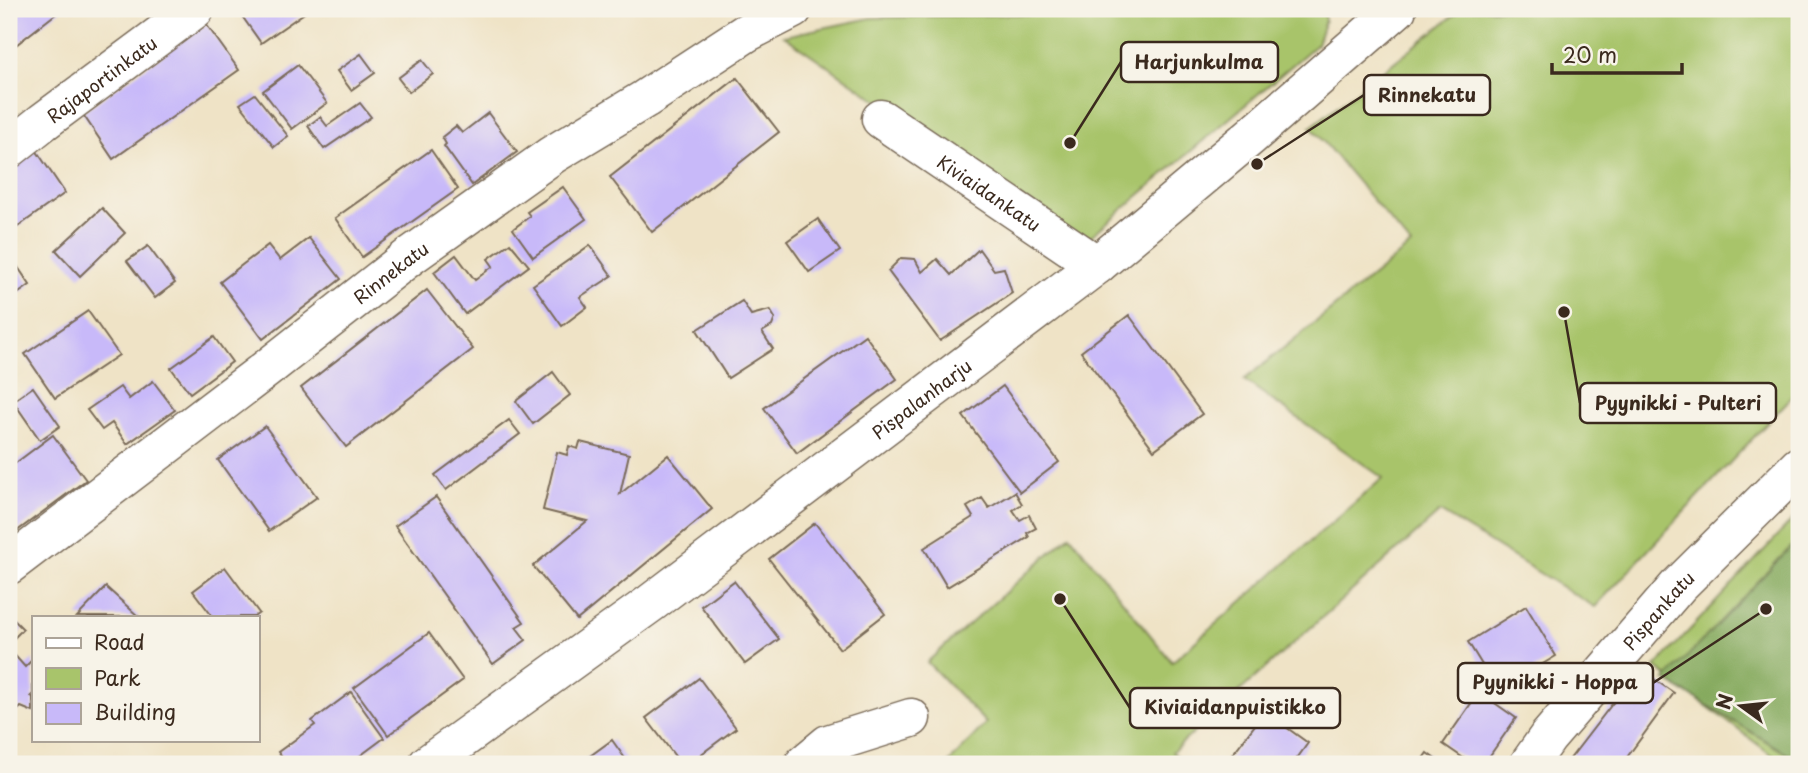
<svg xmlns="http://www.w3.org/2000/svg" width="1808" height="773" font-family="'Playpen Sans',sans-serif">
<rect width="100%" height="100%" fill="#f7f3e8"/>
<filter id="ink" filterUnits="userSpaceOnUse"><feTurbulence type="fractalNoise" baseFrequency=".0143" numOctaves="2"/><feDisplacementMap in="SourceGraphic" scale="14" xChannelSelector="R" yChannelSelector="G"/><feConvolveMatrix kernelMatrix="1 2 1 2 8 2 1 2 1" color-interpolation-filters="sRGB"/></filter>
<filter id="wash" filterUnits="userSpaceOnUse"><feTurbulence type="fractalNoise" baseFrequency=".00686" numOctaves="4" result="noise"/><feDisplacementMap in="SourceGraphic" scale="28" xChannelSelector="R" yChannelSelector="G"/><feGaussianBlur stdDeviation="1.57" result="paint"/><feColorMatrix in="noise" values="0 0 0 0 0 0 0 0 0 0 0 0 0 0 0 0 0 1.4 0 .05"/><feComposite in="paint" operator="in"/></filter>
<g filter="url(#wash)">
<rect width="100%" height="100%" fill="#efe3c6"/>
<g fill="#a8c46b" stroke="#727744" stroke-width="2">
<polygon points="1251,9 1323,9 1325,20 1317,44 1084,242 784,36 871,18"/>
<polygon points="1462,9 1799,9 1799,389 1595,607 1440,512 1172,752 1186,764 948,764 986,723 927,662 1070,535 1172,662 1383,478 1244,380 1411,245 1311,127"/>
<polygon points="1799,513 1799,764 1784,764 1655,667"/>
</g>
<polygon fill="#86aa5f" stroke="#606a3e" stroke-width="2" points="1799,538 1799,761 1665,680"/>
<g id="blocks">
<g fill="#c8b9f9">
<polygon points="9,9 62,9 12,48 9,44"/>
<polygon points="237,9 310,9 261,43"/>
<polygon points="206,24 239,70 113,159 82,113"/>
<polygon points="361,54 375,73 351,90 337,71"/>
<polygon points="422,60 433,74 409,92 398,78"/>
<polygon points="298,65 327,103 292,129 263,91"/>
<polygon points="737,78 779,132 652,232 610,177"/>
<polygon points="255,94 288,136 274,147 240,104"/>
<polygon points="360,103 371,117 324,149 308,126 320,117 327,126"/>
<polygon points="488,113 517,152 472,185 444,146 446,144 442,137 456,126 462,133"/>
<polygon points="36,150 65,193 9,233 9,169"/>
<polygon points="431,150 458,189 362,257 335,218"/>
<polygon points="563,187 586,219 533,257 513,229 530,216 527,212"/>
<polygon points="102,208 125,233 80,276 56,250"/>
<polygon points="818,219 840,251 809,272 787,241"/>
<polygon points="309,238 341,279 263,339 220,282 268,245 280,260"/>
<polygon points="510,243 529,266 465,314 434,272 456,255 475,280 493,266 488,259"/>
<polygon points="590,245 612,276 580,297 587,307 562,326 533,285"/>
<polygon points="148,246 175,283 155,298 127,261"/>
<polygon points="979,249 994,270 1004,268 1012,293 940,341 888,271 901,258 915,259 922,272 937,259 951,275"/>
<polygon points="9,254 30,285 9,300"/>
<polygon points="427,290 473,349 346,447 301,388"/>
<polygon points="742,301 751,315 770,310 775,318 772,326 762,332 773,349 728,378 697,330"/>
<polygon points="88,311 119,355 55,398 25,354"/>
<polygon points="1129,315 1202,414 1154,450 1081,352"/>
<polygon points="865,335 897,379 797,453 764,408"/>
<polygon points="214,337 232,362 190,393 171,368"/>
<polygon points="553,372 570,395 533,424 516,401"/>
<polygon points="153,381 175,410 127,444 112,423 102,430 87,410 120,387 129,399"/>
<polygon points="1003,386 1059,462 1020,492 963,416"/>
<polygon points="33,387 60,426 40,440 13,401"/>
<polygon points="509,420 520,434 446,490 435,475"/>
<polygon points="265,426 317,497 269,531 218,460"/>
<polygon points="53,435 86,480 9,537 9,468"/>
<polygon points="580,442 629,454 620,494 668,455 712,509 577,620 533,566 587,521 543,510 557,452 567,455 569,446 578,449"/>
<polygon points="1015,492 1022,504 1013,510 1020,520 1029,515 1036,528 1027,533 1029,537 947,587 924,548 973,517 967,507 982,498 989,508"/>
<polygon points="436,497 524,622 516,627 526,640 493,664 395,526"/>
<polygon points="815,523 885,614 840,649 769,559"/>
<polygon points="225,567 259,613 254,617 213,617 193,591"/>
<polygon points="734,581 779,639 745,664 701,606"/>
<polygon points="106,587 139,617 77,617"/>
<polygon points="1526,606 1556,656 1498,691 1468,642"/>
<polygon points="9,615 23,629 9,643"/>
<polygon points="429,633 463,680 388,735 354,688"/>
<polygon points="9,649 25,667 33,659 33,694 31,696 33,697 33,712 21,707 9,718"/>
<polygon points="1639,669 1674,693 1622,764 1566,764"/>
<polygon points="699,678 736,728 688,764 681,764 646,718"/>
<polygon points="351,692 384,738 349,764 287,764 278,752 315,725 312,721"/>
<polygon points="1479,692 1516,718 1484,764 1472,764 1443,744"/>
<polygon points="1265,712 1308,743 1293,764 1225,764"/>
<polygon points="612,740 629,764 579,764"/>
<polygon points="1427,753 1442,764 1419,764"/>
</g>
</g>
</g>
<g filter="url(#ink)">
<use href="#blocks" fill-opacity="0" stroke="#7a6b59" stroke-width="2"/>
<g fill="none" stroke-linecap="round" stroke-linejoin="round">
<g stroke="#7a6b59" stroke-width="41">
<g id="minor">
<path id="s1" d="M881 119 1097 265"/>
<path id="s2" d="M9 149 43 122 195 9"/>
<path id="s3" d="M9 565 265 370 409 257 552 155 645 99 746 33 793 9"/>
<path id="s4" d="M428 764 651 603 1097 265 1250 137 1397 9"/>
<polyline points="804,764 828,744 911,718"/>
<path id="s5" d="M1529 764 1548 737 1678 586 1799 466"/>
</g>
</g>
<use href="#minor" stroke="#fff" stroke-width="38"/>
</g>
</g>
<g text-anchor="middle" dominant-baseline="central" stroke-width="5" stroke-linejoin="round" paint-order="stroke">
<g font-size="18" fill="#3b2a1e" stroke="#f7f3e8">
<text stroke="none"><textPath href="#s2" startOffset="116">Rajaportinkatu</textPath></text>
<text stroke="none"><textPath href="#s1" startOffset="131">Kiviaidankatu</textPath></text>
<text stroke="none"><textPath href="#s3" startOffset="481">Rinnekatu</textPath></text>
<text stroke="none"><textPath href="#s4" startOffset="614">Pispalanharju</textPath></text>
<text stroke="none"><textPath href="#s5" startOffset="201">Pispankatu</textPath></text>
</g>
</g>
<path fill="none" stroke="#3b2a1e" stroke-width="2.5" d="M1070 143L1121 62M1257 164L1364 95M1564 312L1580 403M1766 609L1653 683M1060 599L1130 708"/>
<g fill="#3b2a1e" stroke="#f7f3e8" stroke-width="2.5">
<circle cx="1070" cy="143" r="7"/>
<circle cx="1257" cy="164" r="7"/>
<circle cx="1564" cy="312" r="7"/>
<circle cx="1766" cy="609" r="7"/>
<circle cx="1060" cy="599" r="7"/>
</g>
<g fill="#f7f3e8" stroke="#3b2a1e" stroke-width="2.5">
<rect x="1121" y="42" width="157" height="40" rx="7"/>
<rect x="1364" y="75" width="126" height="40" rx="7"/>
<rect x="1580" y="383" width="196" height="40" rx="7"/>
<rect x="1458" y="663" width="195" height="40" rx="7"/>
<rect x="1130" y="688" width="210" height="40" rx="7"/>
</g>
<g font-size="19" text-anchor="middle" font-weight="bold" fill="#3b2a1e">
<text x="1199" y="69">Harjunkulma</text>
<text x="1427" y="102">Rinnekatu</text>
<text x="1678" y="410">Pyynikki - Pulteri</text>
<text x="1555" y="689">Pyynikki - Hoppa</text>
<text x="1235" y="714">Kiviaidanpuistikko</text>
</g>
<rect width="1808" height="773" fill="none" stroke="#f7f3e8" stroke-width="35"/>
<rect x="32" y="616" width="228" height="126" fill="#f7f3e8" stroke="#aca397" stroke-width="2"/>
<rect x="46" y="638" width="35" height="10" fill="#ffffff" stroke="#aca397" stroke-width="2"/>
<text x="94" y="650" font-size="21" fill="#3b2a1e">Road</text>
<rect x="46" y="668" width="35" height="21" fill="#a8c46b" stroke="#aca397" stroke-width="2"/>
<text x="94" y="686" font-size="21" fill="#3b2a1e">Park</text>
<rect x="46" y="703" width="35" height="21" fill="#c8b9f9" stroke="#aca397" stroke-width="2"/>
<text x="94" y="720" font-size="21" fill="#3b2a1e">Building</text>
<g transform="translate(1741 706) rotate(285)" stroke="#f7f3e8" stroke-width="5" paint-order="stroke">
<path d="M0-5L12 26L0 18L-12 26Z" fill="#3b2a1e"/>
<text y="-10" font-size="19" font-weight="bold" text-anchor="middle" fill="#3b2a1e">N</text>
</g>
<path d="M1552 63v10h130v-10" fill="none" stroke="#3b2a1e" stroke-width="3.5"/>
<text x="1563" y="63" font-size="21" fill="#3b2a1e" stroke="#f7f3e8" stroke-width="5" paint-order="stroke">20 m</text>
</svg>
